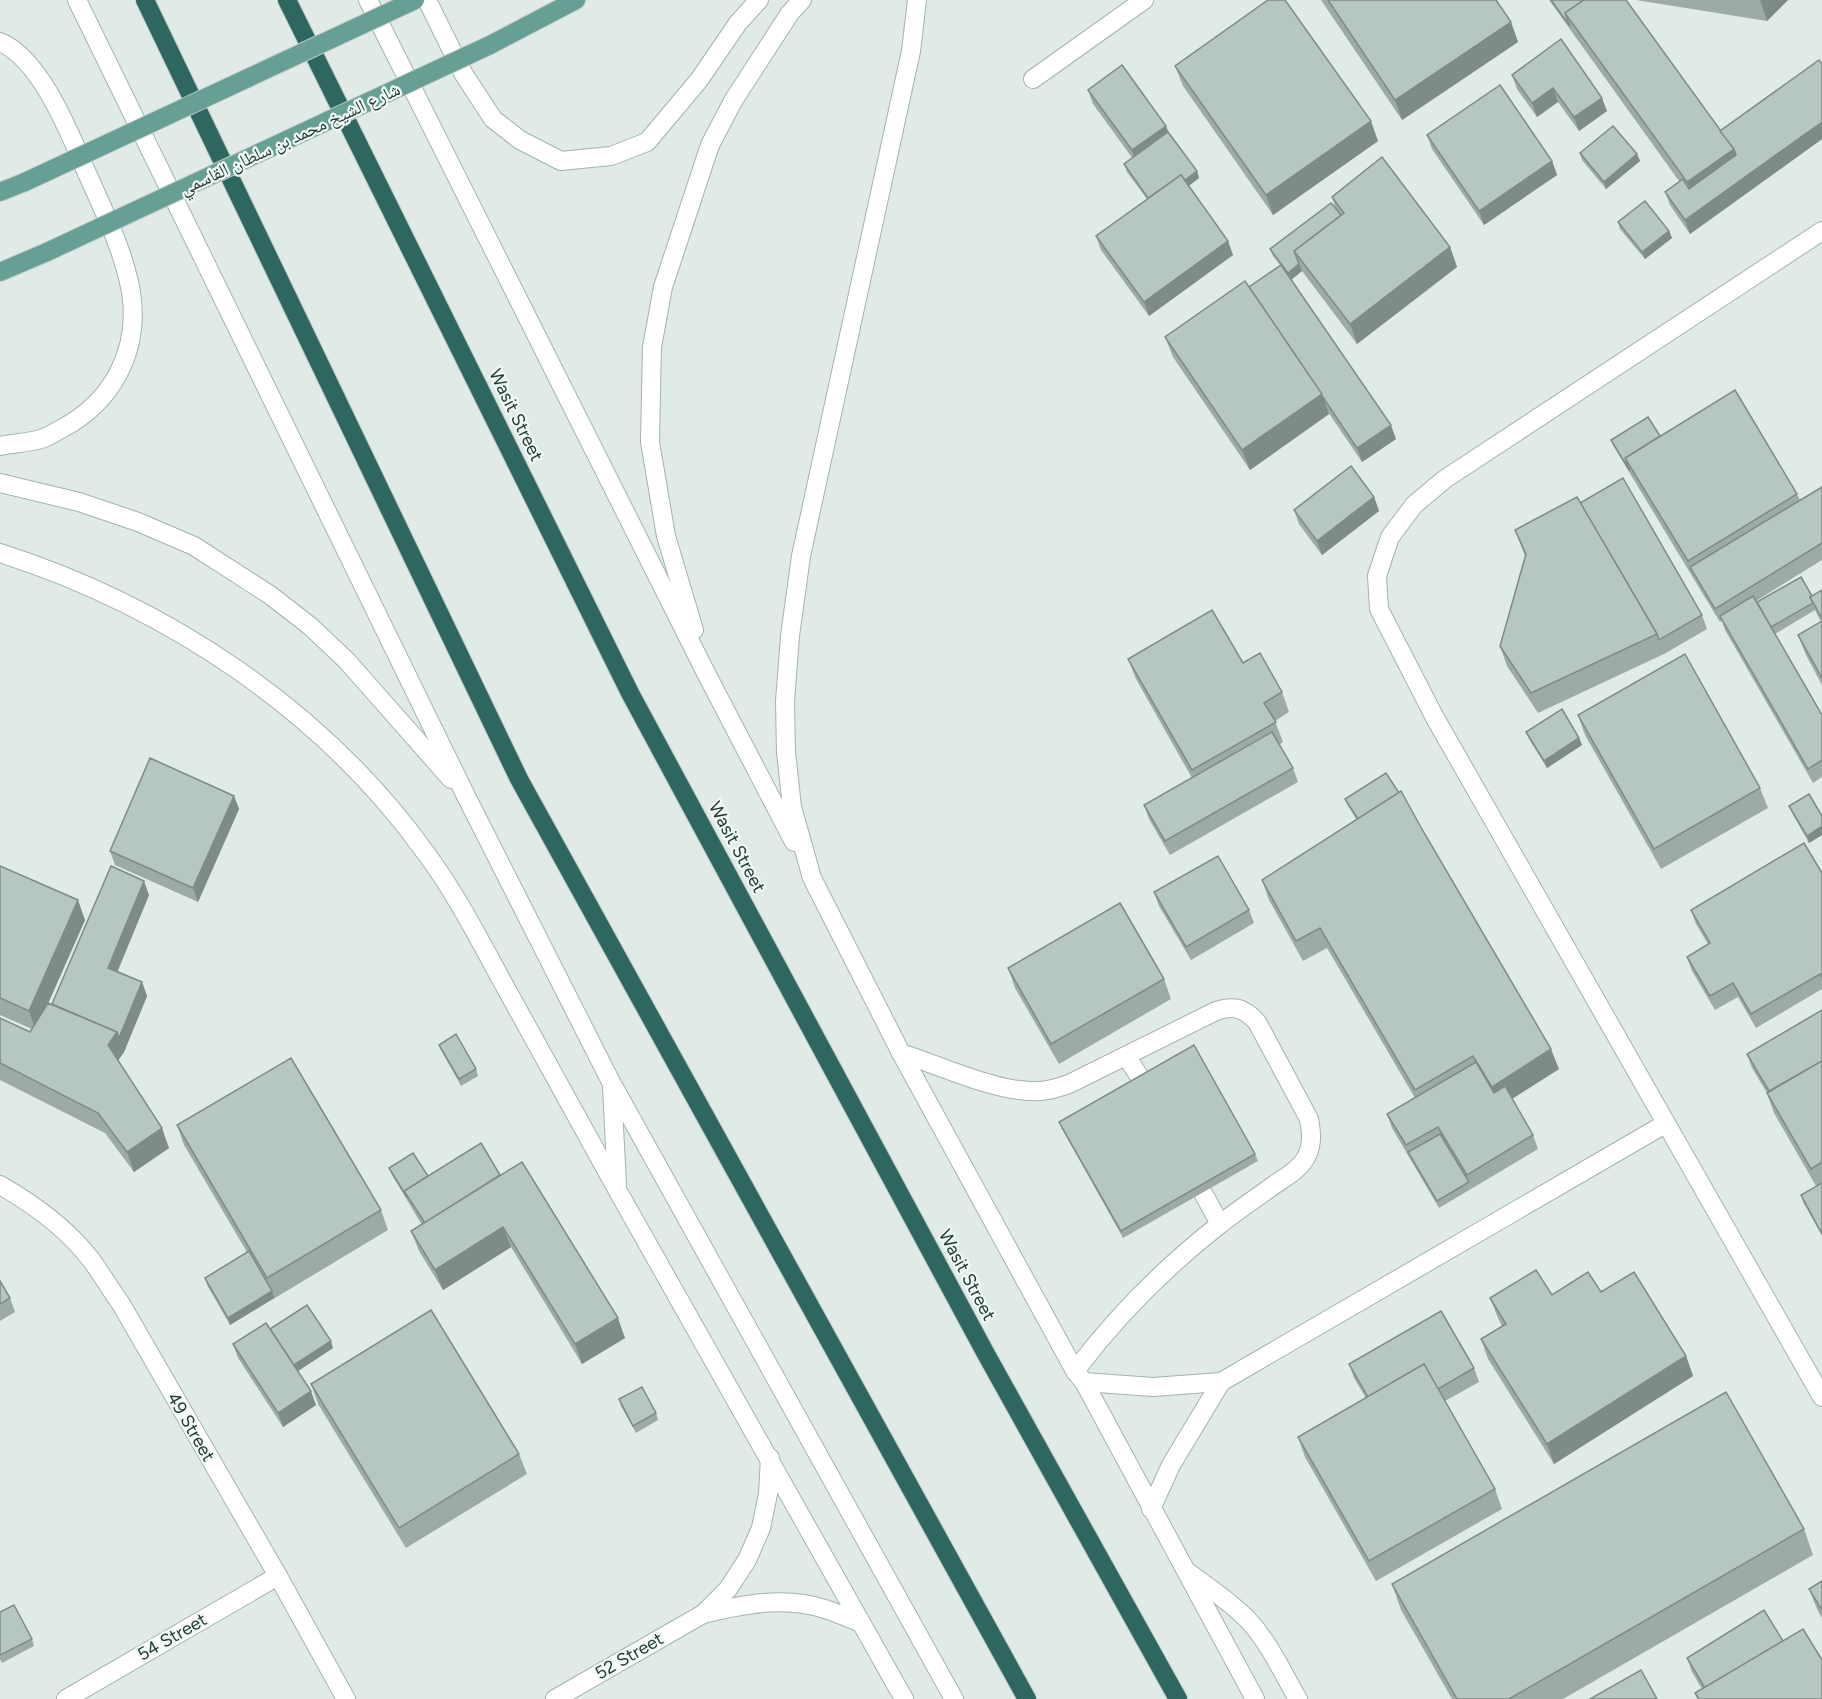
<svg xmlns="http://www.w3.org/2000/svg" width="1822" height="1699" font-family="Figtree,'Noto Naskh Arabic',sans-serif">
<rect width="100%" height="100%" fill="#e0ebe7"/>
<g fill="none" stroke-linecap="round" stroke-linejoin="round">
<g stroke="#a3b3ae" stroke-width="20">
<g id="minor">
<polyline points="77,0 466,796 611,1082 954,1699"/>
<polyline points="368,0 707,675 794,842"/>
<polyline points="427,0 463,73 493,119 520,140 561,161 611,156 647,142 699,80 738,23 759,0"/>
<polyline points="917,0 911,51 801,556 790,636 785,701 786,752 792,807 812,878 901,1053 1075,1371 1084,1382 1255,1699"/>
<path d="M0 42C39 58 67 127 83 164 101 206 123 247 131 292 140 350 113 402 61 429 55 432 48 437 41 439 28 443 13 443 0 446"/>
<polyline points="1033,79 1144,0"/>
<polyline points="1822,231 1445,479 1414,505 1390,537 1377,576 1379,609 1434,716 1822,1397"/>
<polyline points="0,483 79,502 138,522 194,546 270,595 310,626 347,661 451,779"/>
<path d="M0 553C166 606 323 710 425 852 455 892 478 937 502 981 541 1052 580 1123 619 1193 714 1361 809 1530 904 1699"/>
<polyline points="694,630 666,536 650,442 652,347 663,287 710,145 733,101 790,13 802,0"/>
<path d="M901 1053C938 1065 994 1091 1032 1091 1045 1092 1057 1088 1069 1084L1216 1011C1234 1005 1244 1008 1257 1022L1309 1119C1312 1134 1313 1149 1303 1162 1296 1172 1284 1178 1274 1185 1256 1198 1237 1211 1219 1225 1163 1269 1118 1314 1075 1371"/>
<polyline points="1126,1056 1143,1082"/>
<polyline points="612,1087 617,1185"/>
<path d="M0 1185C35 1205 68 1229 92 1261 102 1275 111 1290 121 1304L278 1576 346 1699"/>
<polyline points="1203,1193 1220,1224"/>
<polyline points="1084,1382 1153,1387 1221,1382 1665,1124"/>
<polyline points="1151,1509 1171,1465 1221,1382"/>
<path d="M1189 1573C1209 1588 1231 1602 1248 1620 1269 1642 1282 1672 1298 1699"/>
<path d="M703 1614C743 1604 785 1596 825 1609 837 1613 849 1618 861 1623"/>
<polyline points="66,1699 278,1576"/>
<polyline points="555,1699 703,1614 728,1589 747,1560 761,1528 768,1494 770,1458"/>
</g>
</g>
<g stroke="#c1c8c7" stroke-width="20">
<g id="major">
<polyline points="490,45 576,0"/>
<polyline points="0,192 25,182"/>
<polyline points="0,272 47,252"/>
</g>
</g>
<g stroke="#c1c8c7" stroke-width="20">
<g id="highway">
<polyline points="145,0 519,779 1027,1699"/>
<polyline points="287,0 630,693 986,1354 1178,1699"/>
</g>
</g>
<use href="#minor" stroke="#fff" stroke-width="18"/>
<use href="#major" stroke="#66a095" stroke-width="18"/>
<use href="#highway" stroke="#2e675f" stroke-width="18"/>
<g stroke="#c1c8c7" stroke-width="20" stroke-linecap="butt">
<g id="major-bridge">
<polyline points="25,182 415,0"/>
<polyline points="47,252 490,45"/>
</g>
</g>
<use href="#major-bridge" stroke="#66a095" stroke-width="18"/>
</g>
<g fill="#9daaa5">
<polygon points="1321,0 1496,0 1511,22 1518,42 1402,120"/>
<polygon points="1549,0 1626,0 1720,131 1822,64 1822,139 1690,234 1670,205 1665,192 1679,181"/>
<polygon points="1636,0 1788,0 1767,21"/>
<polygon points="1561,39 1607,111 1579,131 1558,102 1537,117 1517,89 1512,75"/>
<polygon points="1175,66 1378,141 1273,215 1183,86"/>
<polygon points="1088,90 1166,126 1168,132 1197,171 1199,178 1189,186 1233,255 1149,316 1101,250 1096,236 1147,199 1127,172 1124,164 1133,159 1093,104"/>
<polygon points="1427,135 1552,161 1557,175 1484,225 1432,149"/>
<polygon points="1580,153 1637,154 1640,161 1606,189 1582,160"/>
<polygon points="1332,197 1450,247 1457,267 1357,344 1302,271 1291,280 1396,439 1362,462 1328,412 1329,414 1250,470 1173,357 1165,337 1249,287 1280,265 1273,256 1270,249 1336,210"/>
<polygon points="1618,222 1669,231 1672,238 1645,259 1620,229"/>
<polygon points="1660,436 1797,494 1800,500 1822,487 1822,560 1756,601 1757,602 1812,596 1822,590 1822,685 1806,655 1798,635 1821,622 1815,610 1775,634 1822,715 1822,777 1813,783 1725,630 1722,621 1720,622 1695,581 1614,447 1611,440"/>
<polygon points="1374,497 1379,511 1322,555 1299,524 1294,510"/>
<polygon points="1580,503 1702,615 1707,629 1664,654 1538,713 1507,666 1500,646 1525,556 1515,530"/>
<polygon points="1128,659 1243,663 1282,692 1289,712 1275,721 1283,742 1279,745 1293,768 1298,782 1170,855 1149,819 1144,805 1192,778 1136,679"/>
<polygon points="1578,715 1760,788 1768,808 1661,869 1585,735"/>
<polygon points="1526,732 1579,738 1582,745 1547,768 1529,739"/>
<polygon points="234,796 239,809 198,902 115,865 110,851"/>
<polygon points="1345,799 1423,831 1559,1069 1512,1099 1533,1135 1538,1149 1439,1208 1392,1128 1387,1114 1415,1098 1327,948 1303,961 1269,900 1262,880 1357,820 1348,806"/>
<polygon points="1789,806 1822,816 1822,835 1809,843 1792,813"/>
<polygon points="0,866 85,920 48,1003 52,1004 149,895 118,971 142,982 147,996 124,1052 118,1060 169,1148 134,1172 105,1133 0,1080 0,1018 30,1032 32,1029 0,1015"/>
<polygon points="1822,873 1822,989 1756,1028 1738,997 1715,1010 1692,971 1687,957 1708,944 1696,924 1691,910"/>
<polygon points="1154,892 1249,910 1254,923 1191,960 1159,906"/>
<polygon points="1008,968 1164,979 1171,999 1059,1064 1015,988"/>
<polygon points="1822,1010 1822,1236 1803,1202 1801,1195 1816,1186 1774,1113 1767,1093 1752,1068 1747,1054"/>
<polygon points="439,1045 476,1069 478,1076 461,1086 442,1052"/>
<polygon points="1059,1122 1255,1154 1258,1161 1123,1238 1062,1129"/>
<polygon points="177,1125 381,1210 388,1230 230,1325 207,1285 205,1278 247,1252 184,1145"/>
<polygon points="389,1168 428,1176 500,1175 625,1338 582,1364 511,1247 443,1290 419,1251 411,1231 422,1225 392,1175"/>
<polygon points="0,1281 10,1298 15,1312 0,1321"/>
<polygon points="1601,1292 1686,1356 1693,1376 1554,1464 1488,1359 1481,1339 1502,1326 1498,1318 1490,1298"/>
<polygon points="270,1329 333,1348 298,1371 316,1405 283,1427 238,1358 233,1344"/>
<polygon points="1349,1364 1474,1368 1479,1382 1445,1401 1495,1489 1502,1509 1376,1581 1305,1457 1298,1437 1366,1398 1354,1378"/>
<polygon points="311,1384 519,1454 527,1474 406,1548 318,1404"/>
<polygon points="619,1399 656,1413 658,1420 636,1433 621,1406"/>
<polygon points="1804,1529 1813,1555 1563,1699 1452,1699 1401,1610 1392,1584"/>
<polygon points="1822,1581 1822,1618 1817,1609 1809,1589"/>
<polygon points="0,1612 32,1639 34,1646 2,1663 0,1659"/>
<polygon points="1783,1641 1822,1699 1697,1699 1695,1693 1702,1689 1692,1672 1687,1658"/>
</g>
<g fill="#7f8b86">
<polygon points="1760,0 1788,0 1767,21"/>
<polygon points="1511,22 1518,42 1402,120 1395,100"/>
<polygon points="1553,88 1558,102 1537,117 1532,103"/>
<polygon points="1602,98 1607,111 1579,131 1574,117"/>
<polygon points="1371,121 1378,141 1273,215 1266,195"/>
<polygon points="1822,122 1822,139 1690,234 1685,220"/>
<polygon points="1166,126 1171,139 1137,164 1132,150"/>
<polygon points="1734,149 1741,169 1694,202 1687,182"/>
<polygon points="1637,154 1640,161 1606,189 1604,182"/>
<polygon points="1552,161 1557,175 1484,225 1479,211"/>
<polygon points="1197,171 1199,178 1155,211 1153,204"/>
<polygon points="1669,231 1672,238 1645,259 1642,252"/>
<polygon points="1228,241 1233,255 1149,316 1144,302"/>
<polygon points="1450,247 1457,267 1357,344 1350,324"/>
<polygon points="1299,264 1302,271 1291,280 1288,273"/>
<polygon points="1322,394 1329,414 1250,470 1242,450"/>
<polygon points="1391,425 1396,439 1362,462 1357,448"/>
<polygon points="1374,497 1379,511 1322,555 1317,541"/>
<polygon points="1579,738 1582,745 1547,768 1544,761"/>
<polygon points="234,796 239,809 198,902 193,888"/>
<polygon points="1822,826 1822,835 1809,843 1807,836"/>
<polygon points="144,881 149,895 113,981 108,968"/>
<polygon points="78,900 85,920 36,1031 29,1011"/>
<polygon points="142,982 147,996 124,1052 115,1065 108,1045"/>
<polygon points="1551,1049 1559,1069 1499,1107 1492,1087"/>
<polygon points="162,1128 169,1148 134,1172 127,1152"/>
<polygon points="503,1227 511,1247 443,1290 435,1270"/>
<polygon points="272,1291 274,1298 230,1325 228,1318"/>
<polygon points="618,1318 625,1338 582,1364 575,1344"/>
<polygon points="331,1341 333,1348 295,1373 292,1366"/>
<polygon points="1686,1356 1693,1376 1554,1464 1547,1444"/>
<polygon points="311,1391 316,1405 283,1427 278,1413"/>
</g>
<g fill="#b6c6c0" stroke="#7f8b86" stroke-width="1.5">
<polygon points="1268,0 1285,0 1371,121 1266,195 1175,66"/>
<polygon points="1328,0 1496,0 1511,22 1395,100"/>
<polygon points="1551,0 1584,0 1565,13 1570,26"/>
<polygon points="1584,0 1626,0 1734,149 1687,182 1565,13"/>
<polygon points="1561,39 1602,98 1574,117 1553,88 1532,103 1512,75"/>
<polygon points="1819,60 1822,64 1822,122 1685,220 1665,192 1683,179 1689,189 1736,155 1734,149 1720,131"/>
<polygon points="1122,65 1166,126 1132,150 1088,90"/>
<polygon points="1500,85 1552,161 1479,211 1427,135"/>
<polygon points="1613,126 1637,154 1604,182 1580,153"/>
<polygon points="1168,132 1197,171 1185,180 1181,175 1148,198 1124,164"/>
<polygon points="1382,157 1450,247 1350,324 1294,251 1344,213 1332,197"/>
<polygon points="1181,175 1228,241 1144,302 1096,236"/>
<polygon points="1645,201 1669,231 1642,252 1618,222"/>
<polygon points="1331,203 1341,215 1294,251 1299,264 1288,273 1270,249"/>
<polygon points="1281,265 1391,425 1357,448 1249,287"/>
<polygon points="1245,281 1322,394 1242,450 1165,337"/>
<polygon points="1735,390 1797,494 1688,561 1625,458"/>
<polygon points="1648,417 1660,436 1625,458 1630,471 1611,440"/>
<polygon points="1351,466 1374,497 1317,541 1294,510"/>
<polygon points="1623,478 1702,615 1659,640 1657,634 1580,503"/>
<polygon points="1822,487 1822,543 1715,609 1690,567"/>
<polygon points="1577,497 1657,634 1531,693 1500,646 1526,554 1515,530"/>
<polygon points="1801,577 1812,596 1810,597 1813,603 1771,627 1757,602"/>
<polygon points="1822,590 1822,618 1810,597"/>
<polygon points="1753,596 1822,715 1822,760 1808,769 1720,616"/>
<polygon points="1212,610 1243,663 1260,653 1282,692 1264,703 1276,722 1192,770 1128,659"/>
<polygon points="1822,621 1822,678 1798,635"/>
<polygon points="1685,654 1760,788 1654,849 1578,715"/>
<polygon points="1562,709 1579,738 1544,761 1526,732"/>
<polygon points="1272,732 1293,768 1165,841 1144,805"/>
<polygon points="150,758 234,796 193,888 110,851"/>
<polygon points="1386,773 1399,793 1358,819 1345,799"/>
<polygon points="1401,791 1423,831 1551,1049 1492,1087 1473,1056 1415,1090 1320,928 1296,941 1262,880"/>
<polygon points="1809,794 1822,816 1822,826 1807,836 1789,806"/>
<polygon points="1804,843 1822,873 1822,977 1820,974 1751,1014 1733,983 1710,996 1687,957 1710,943 1691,910"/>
<polygon points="1218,856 1249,910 1186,947 1154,892"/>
<polygon points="0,866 78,900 29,1011 0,998"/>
<polygon points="111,866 144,881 108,968 142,982 119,1038 117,1032 52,1004"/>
<polygon points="1120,903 1164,979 1051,1044 1008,968"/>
<polygon points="48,1003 117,1032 108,1045 162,1128 127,1152 98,1113 0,1063 0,1018 30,1032"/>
<polygon points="1822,1010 1822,1061 1769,1091 1747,1054"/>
<polygon points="456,1034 476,1069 459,1079 439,1045"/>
<polygon points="1194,1045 1255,1154 1121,1231 1059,1122"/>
<polygon points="291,1058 381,1210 267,1278 177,1125"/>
<polygon points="1822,1061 1822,1162 1811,1169 1767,1093"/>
<polygon points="1476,1062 1494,1093 1505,1086 1533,1135 1467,1175 1438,1127 1406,1145 1387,1114"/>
<polygon points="1440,1134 1469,1182 1437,1201 1408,1152"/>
<polygon points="481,1143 500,1175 425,1223 404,1191"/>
<polygon points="413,1153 428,1176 404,1191 407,1197 389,1168"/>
<polygon points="522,1162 618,1318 575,1344 503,1227 435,1270 411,1231"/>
<polygon points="1822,1183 1822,1234 1801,1195"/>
<polygon points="249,1251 272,1291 228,1318 205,1278"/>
<polygon points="1536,1270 1552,1295 1588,1272 1601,1292 1634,1272 1686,1356 1547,1444 1481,1339 1506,1324 1490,1298"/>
<polygon points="0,1281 10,1298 0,1304"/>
<polygon points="307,1305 331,1341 294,1365 270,1329"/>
<polygon points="431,1310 519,1454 399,1528 311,1384"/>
<polygon points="1441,1311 1474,1368 1438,1389 1424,1364 1368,1397 1349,1364"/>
<polygon points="266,1323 311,1391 278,1413 233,1344"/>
<polygon points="1424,1364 1495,1489 1369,1561 1298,1437"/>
<polygon points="642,1387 656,1413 633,1426 619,1399"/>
<polygon points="1726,1392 1804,1529 1509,1699 1457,1699 1392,1584"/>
<polygon points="1822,1581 1822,1610 1809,1589"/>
<polygon points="14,1605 32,1639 0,1655 0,1612"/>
<polygon points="1764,1610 1783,1641 1705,1688 1687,1658"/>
<polygon points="1803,1629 1822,1660 1822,1699 1699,1699 1695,1693"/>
<polygon points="1641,1670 1657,1699 1590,1699"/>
</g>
<g text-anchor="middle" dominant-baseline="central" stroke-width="4.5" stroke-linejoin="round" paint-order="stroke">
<g font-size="18" fill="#213b36" stroke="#f1f8f5">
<text transform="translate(290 139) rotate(-25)">شارع الشيخ محمد بن سلطان القاسمي</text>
<text transform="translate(516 415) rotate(64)">Wasit Street</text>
<text transform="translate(737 847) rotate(62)">Wasit Street</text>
<text transform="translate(967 1275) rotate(62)">Wasit Street</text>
<text transform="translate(191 1427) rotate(60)">49 Street</text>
<text transform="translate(172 1637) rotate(-30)">54 Street</text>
<text transform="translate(629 1656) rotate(-30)">52 Street</text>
</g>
</g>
</svg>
